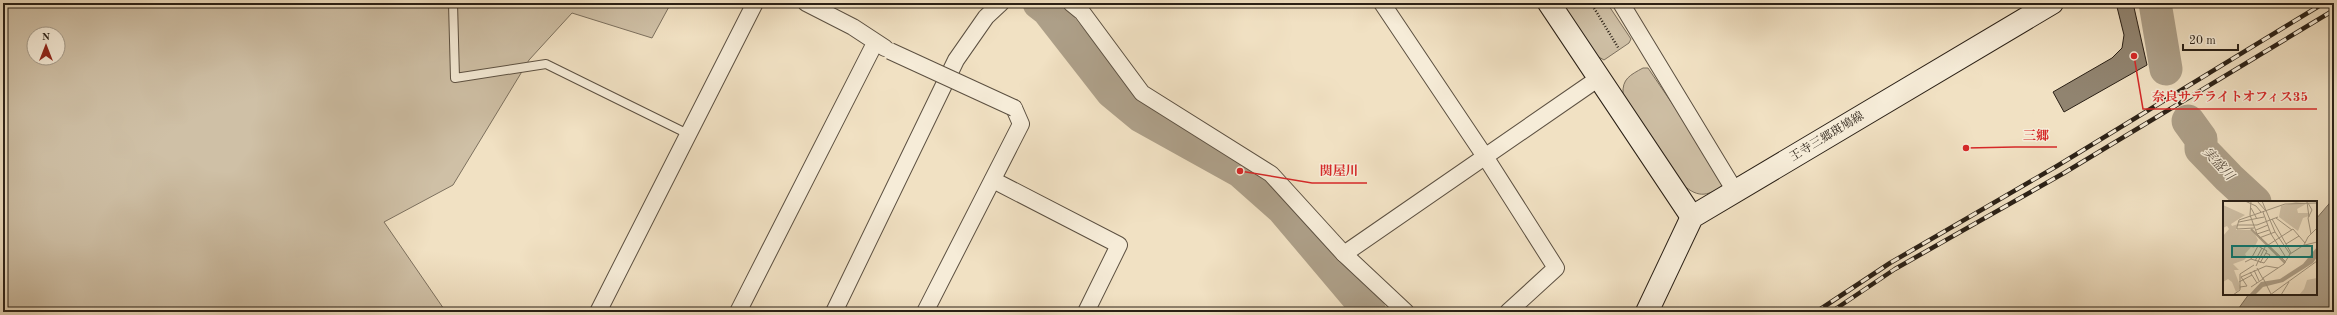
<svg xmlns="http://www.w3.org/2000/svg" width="2337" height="315" font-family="'Old Standard TT','Noto Serif JP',serif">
<rect width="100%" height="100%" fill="#f1e1c3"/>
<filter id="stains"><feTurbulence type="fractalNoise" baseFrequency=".005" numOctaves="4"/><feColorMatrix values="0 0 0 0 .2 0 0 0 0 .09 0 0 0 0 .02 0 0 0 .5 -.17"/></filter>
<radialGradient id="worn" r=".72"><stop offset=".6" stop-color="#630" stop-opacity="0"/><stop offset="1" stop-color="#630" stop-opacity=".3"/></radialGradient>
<g fill="#cfc0a6" stroke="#7c705e" fill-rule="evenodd">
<path d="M3 3H671L652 38 572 13 529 60 453 185 384 222 446 312H3ZM34 34H58V58H34Z"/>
<polygon points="1561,3 1607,3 1631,39 1629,43 1604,60 1597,56"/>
<path d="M1643 68H1648L1727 184C1708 195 1700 200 1682 184L1623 94C1622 79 1630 75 1643 68Z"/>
</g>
<polygon fill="#ad9f88" stroke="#796c5a" points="2334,198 2334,312 2236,312 2249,294 2316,294 2316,219"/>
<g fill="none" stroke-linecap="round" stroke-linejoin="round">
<g stroke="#ad9f88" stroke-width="33">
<polyline points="1039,3 1048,10 1112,92 1141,116 1240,171 1283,209 1370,312"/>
<polyline points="2155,3 2166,69"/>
<polyline points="2188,121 2201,139 2201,149 2229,178 2255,202"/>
</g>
</g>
<polygon fill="#918470" stroke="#2a2016" points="2116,3 2133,3 2147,65 2064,112 2053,92 2112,58 2122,48 2124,35"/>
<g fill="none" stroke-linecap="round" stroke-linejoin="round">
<g stroke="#5c5041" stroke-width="10">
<polyline id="lane" points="453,3 455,78 546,64 688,134"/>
</g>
<g stroke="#5c5041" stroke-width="18">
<g id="street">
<polyline points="806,3 853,27 885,48"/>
<polyline points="1071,3 1082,12 1142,93 1271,174 1344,254 1406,312"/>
<polyline points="1382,3 1486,158 1556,268 1508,312"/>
<polyline points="1621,3 1735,191"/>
<polyline points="993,180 1119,245 1086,312"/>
<polyline points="1344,254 1599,78"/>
<polyline points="598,312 755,3"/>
<polyline points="738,312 875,43"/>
<polyline points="834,312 956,60 986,17 1001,3"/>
<polyline points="925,312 1021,124 1014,108"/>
</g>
</g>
<g stroke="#2a2016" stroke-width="24">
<g id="secondary">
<polyline points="1549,3 1692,217"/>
<polyline points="1647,312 1692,217 2052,3"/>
</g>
</g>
<polyline stroke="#2a2016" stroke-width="2.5" stroke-dasharray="1 2" stroke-linecap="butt" points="1591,3 1619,49"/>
<use href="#lane" stroke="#f6ecd8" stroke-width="8"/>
<use href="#street" stroke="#f6ecd8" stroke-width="16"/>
<use href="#secondary" stroke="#f6ecd8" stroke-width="22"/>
<g stroke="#2a2016" stroke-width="4.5">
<g id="rail">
<polyline points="1816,312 1890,263 2057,166 2324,3"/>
<polyline points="1831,312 1895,269 2064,173 2334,10"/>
</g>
</g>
<use href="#rail" stroke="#f6ecd8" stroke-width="3" stroke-dasharray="9" stroke-linecap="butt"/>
<g stroke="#5c5041" stroke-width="18" stroke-linecap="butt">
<polyline id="street-bridge" points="890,51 1014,108"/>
</g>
<use href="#street-bridge" stroke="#f6ecd8" stroke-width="16"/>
</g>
<g text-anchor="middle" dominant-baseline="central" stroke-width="3" stroke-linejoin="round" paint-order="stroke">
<g font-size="12" fill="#2a2016" stroke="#f6ecd8">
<text transform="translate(1827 137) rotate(-31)">王寺三郷斑鳩線</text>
</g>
<g font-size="13" font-style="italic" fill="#584c3e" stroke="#f6ecd8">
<text transform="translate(2218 164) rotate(47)">実盛川</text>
</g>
</g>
<g transform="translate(2223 201)">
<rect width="94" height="94" fill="#f1e1c3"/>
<path d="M73 1 81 2 83 3 74 8 75 12H85L86 15 80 17 75 30 56 16 58 5ZM0 4 22 14 8 23 9 25 15 23 13 29H30L35 39 31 47 28 46 22 53 24 56 21 59 10 63 16 69H11L18 87 13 91 9 81 5 78 0 81V35L6 28 4 25 0 27ZM94 77V94H76L81 88 84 79Z" fill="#cfc0a6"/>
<path d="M94 46V56L90 62 60 81 40 86 32 94H26L38 81 57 78 80 63Z" fill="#ad9f88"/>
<path fill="none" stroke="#ad9f88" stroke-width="2" d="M28 28 62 62"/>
<path fill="none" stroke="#a1947e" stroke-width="1" d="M22 0 33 5 38 11M28 0 27 14 34 33 63 61M34 0 43 10M39 0 52 31 67 53M84 1 86 16M85 2 89 9 85 17 88 33M28 7 34 18M40 11 48 33 62 55 59 58M53 17 69 29M49 18 68 52M16 21 41 16M15 24H34L55 16M31 27 14 28V26L16 19 62 3 94 2M33 29 45 24M34 33 46 29M36 37 52 31M63 43 76 35M82 44 94 41M28 58 41 62 47 54 43 52M32 60 39 47M22 61 28 58 35 45 44 50 37 62M33 65 42 46 70 28 82 42M31 69 36 80M27 71 34 82M18 76 43 65 55 67M16 81 29 74M17 86 24 85 18 76M28 86 40 78 34 67M48 93 40 77 61 63 67 53 81 44 85 36 94 27M10 94 17 89V73L31 64M47 94 94 60M58 94 66 81"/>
<path fill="#0f766e" fill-opacity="0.15" stroke="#0f766e" stroke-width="2" d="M9 45H89V56H9Z"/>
<rect width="94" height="94" fill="none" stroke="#2a2016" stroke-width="2"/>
</g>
<path fill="none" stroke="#d62828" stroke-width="1.5" d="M2134 56L2143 109H2317M1966 148L2015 147H2057M1240 171L1312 183H1367"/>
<g fill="#d62828" stroke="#f6ecd8" stroke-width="1.5">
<circle cx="2134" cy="56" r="4"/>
<circle cx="1966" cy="148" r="4"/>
<circle cx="1240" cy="171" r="4"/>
</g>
<g font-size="13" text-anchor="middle" font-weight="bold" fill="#d62828" stroke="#f6ecd8" stroke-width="3" stroke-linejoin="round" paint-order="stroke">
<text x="2230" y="101">奈良サテライトオフィス35</text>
<text x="2036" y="140">三郷</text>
<text x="1339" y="175">関屋川</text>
</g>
<rect width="2337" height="315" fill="none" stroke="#f1e1c3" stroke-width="16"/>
<rect x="4" y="4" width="2329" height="307" fill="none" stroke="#2a2016" stroke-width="2"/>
<rect x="8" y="8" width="2321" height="299" fill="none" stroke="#2a2016"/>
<g transform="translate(46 46)"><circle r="19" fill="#f6ecd8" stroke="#a49a8a"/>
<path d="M0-3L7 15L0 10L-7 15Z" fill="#8f2418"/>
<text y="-6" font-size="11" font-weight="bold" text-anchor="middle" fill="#2a2016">N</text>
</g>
<path d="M2183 44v6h55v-6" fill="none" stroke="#2a2016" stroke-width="2"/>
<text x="2189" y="44" font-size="12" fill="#2a2016" stroke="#f6ecd8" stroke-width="3" paint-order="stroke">20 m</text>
<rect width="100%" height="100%" filter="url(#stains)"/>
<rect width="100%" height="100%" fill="url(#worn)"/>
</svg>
